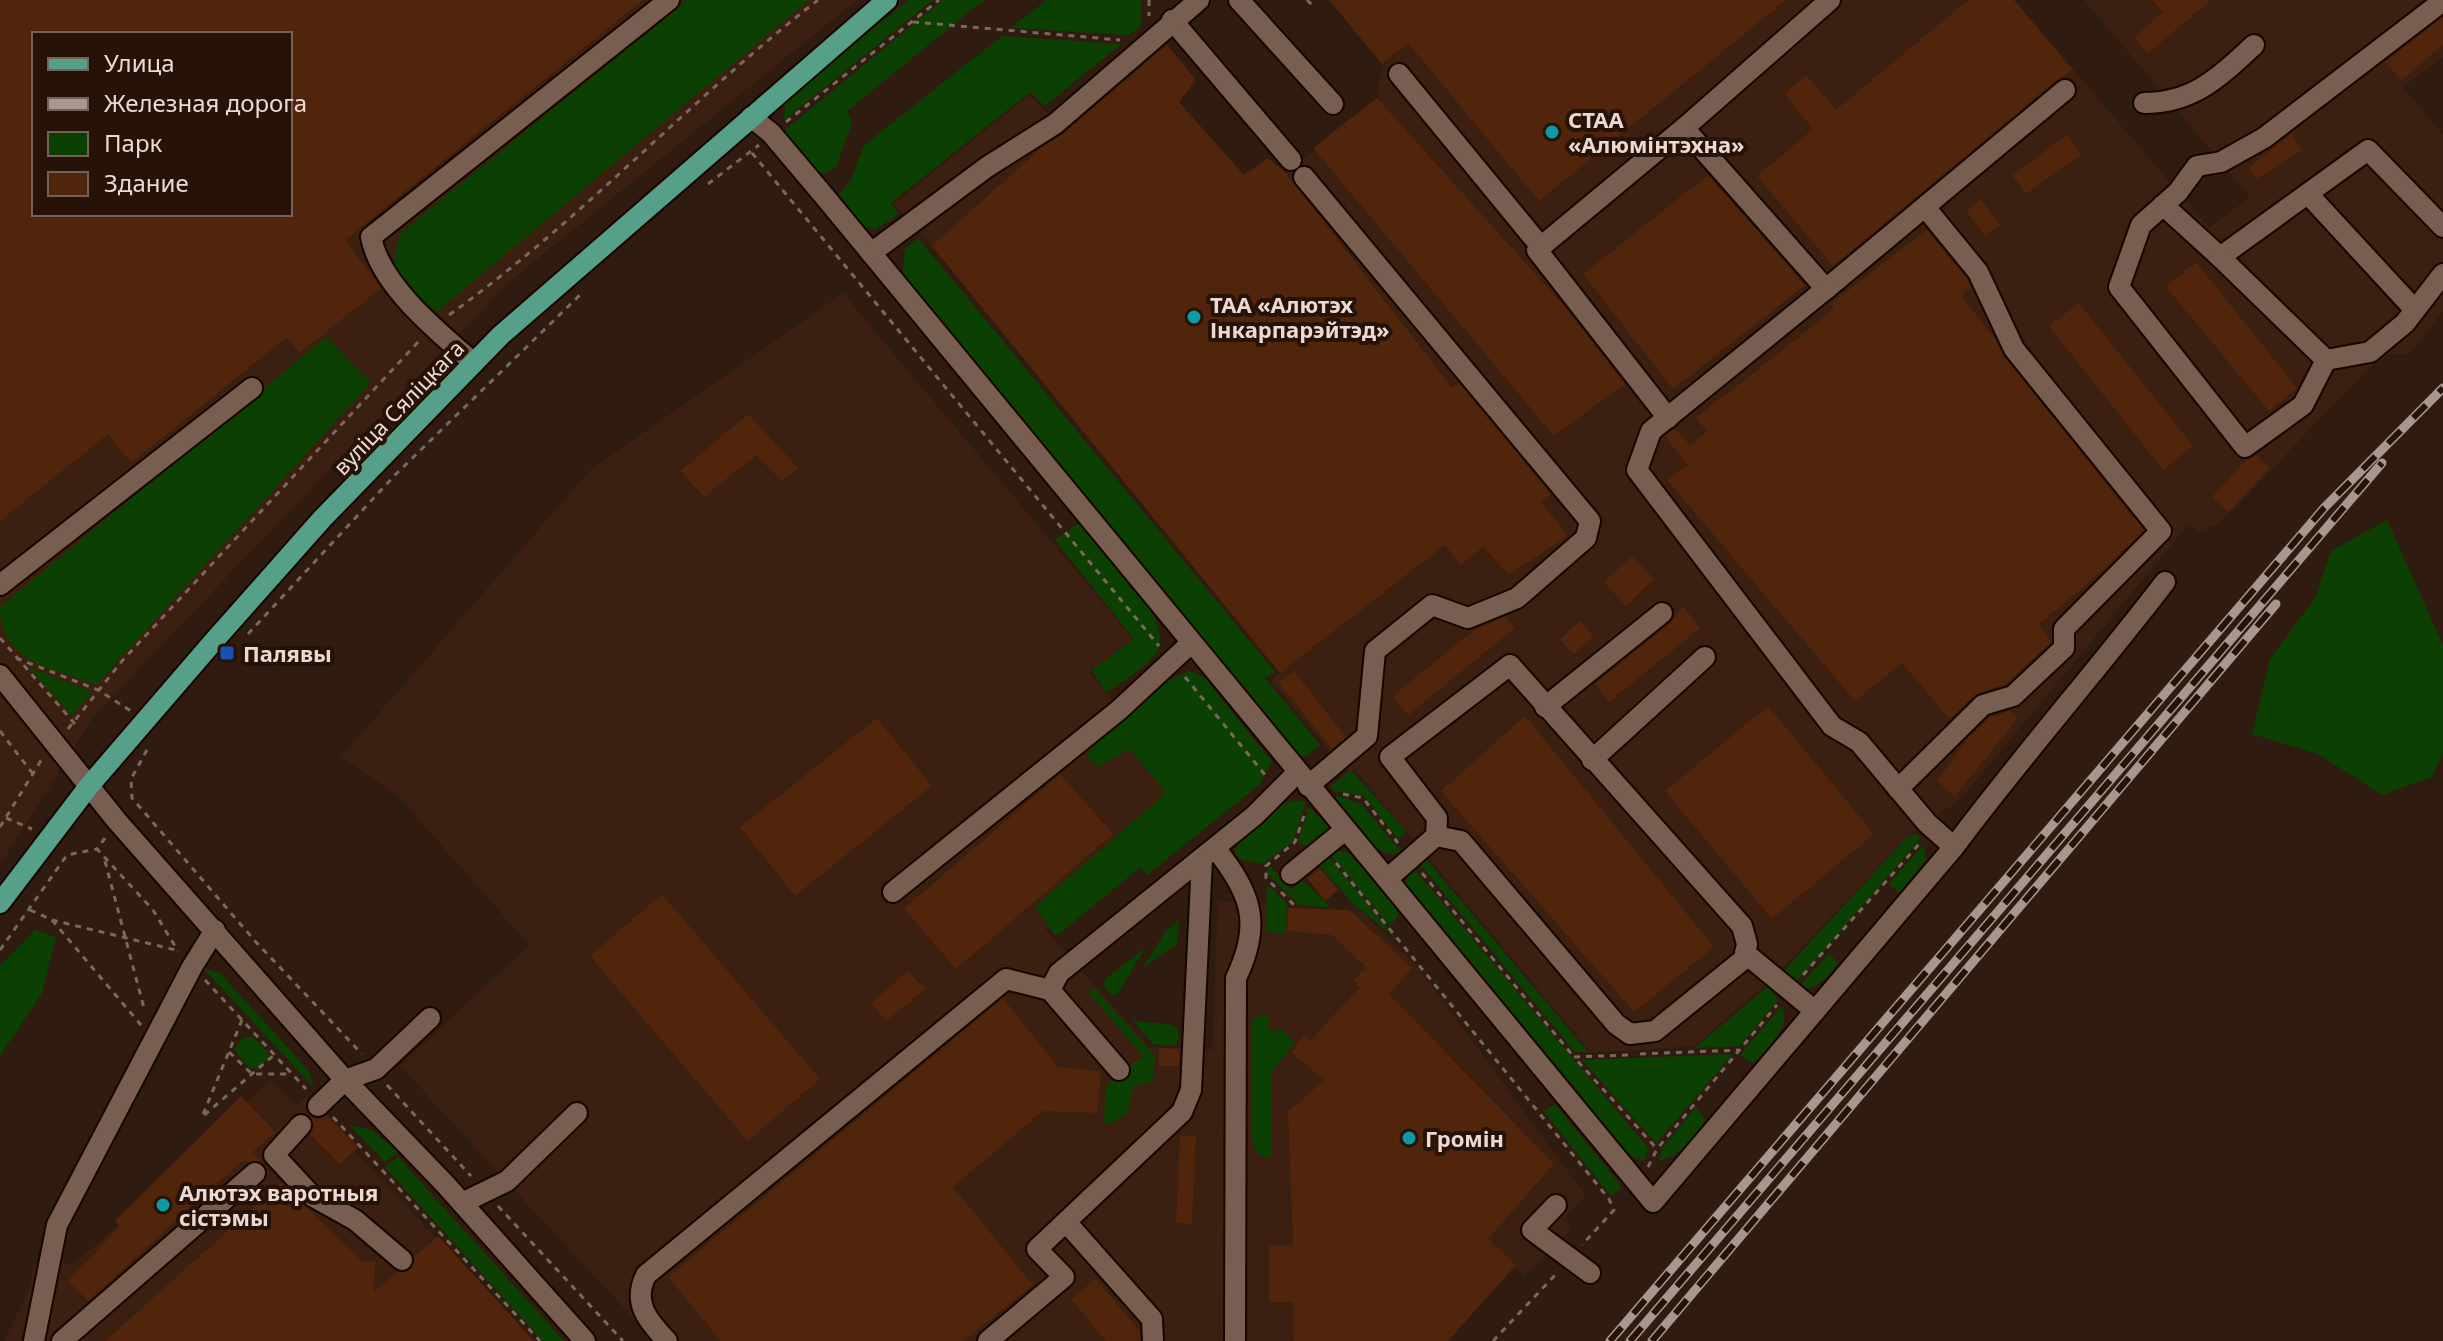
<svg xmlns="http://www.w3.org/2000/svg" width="2443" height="1341" font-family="'Noto Sans',sans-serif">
<rect width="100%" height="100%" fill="#301b10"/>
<g fill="#3b1f10" fill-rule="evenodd">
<path d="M0 0H857L509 282 94 716 0 865ZM34 34H290V214H34Z"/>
<polygon points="1329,0 2014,0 2209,228 2250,197 2084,0 2443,0 2443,57 2403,87 2443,134 2443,311 2411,353 2382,355 2219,524 2199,531 2188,525 1961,799 1908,836 1773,978 1695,1046 1591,1053 1354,769 1348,773 1271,681 1280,673 932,246 894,204 1029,95 1063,128 1166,42 1196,80 1179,102 1243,175 1268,158 1287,173 1377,98 1382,64"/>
<polygon points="843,293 1134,640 1089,672 1197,805 1045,929 1149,1047 1212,1050 1218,902 1283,903 1289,908 1362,912 1417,966 1586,1196 1564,1219 1572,1229 1524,1276 1514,1267 1448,1341 654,1341 400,1066 529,945 398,796 341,757 590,470"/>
<polygon points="271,1080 296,1105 307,1096 318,1106 358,1147 354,1151 534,1341 4,1341 29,1290 33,1264 74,1263 119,1225 115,1221 241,1096 247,1101"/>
</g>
<g fill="#0c4002">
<polygon points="687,0 809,0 433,315 394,265 399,234"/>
<polygon points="909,0 933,0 784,120 785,99"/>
<path d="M943 0H984L847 111 852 122 836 168 820 175C804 165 792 147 785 130Z"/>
<polygon points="1047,0 1141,0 1141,26 1129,35 1011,28"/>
<polygon points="1002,36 1121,44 1045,106 1030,92 891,203 899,214 876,229 863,227 839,202 839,195 852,178 863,146"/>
<polygon points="918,238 1275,672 1265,678 1320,745 1306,756 1296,757 902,279 905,249"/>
<path d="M326 337 371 383 96 685C51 667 0 663 0 607Z"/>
<polygon points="2387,520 2443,645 2443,752 2432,777 2382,795 2318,754 2252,734 2270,659 2315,598 2331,551"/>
<path d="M1079 523C1100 548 1174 617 1158 650 1150 666 1121 682 1106 693L1092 670 1134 639 1055 540Z"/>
<polygon points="28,667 92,692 72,716"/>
<polygon points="1189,671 1204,677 1272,762 1259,785 1147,875 1141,867 1056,936 1035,907 1166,793 1130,749 1099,767 1087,758 1090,747 1168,681"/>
<polygon points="1351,770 1407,832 1398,839 1363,795 1334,791 1331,786"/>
<path d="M1337 795 1361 804 1401 852C1372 862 1350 819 1335 800Z"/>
<path d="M1295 800 1306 802 1293 841 1263 864 1239 859 1235 853C1238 835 1276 802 1295 800Z"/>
<polygon points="1309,807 1330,828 1330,837 1311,850 1298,842"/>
<polygon points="1917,834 1920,839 1793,986 1781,974 1908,836"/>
<polygon points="1923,845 1926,859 1899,893 1889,884"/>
<polygon points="1338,851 1349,853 1394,905 1399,914 1390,926 1331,855"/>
<polygon points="1328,858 1329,858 1397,939 1354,905 1320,866"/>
<polygon points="1426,859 1588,1052 1575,1052 1420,864"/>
<polygon points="1270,866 1291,889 1303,881 1331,908 1299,905 1267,873"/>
<polygon points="1414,869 1648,1148 1645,1161 1622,1153 1408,890 1406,879"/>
<polygon points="1267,884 1287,904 1286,933 1266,932"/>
<polygon points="1179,920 1177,944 1143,968 1165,932"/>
<polygon points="35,930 56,937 42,993 0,1056 0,966"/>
<polygon points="1145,948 1118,994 1111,995 1104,986 1105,979"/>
<polygon points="1829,954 1838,963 1826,978 1810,989 1799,987"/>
<polygon points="204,969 220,973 309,1071 314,1088"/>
<polygon points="1768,987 1778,1000 1740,1046 1694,1048"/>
<polygon points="1094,988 1155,1056 1153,1081 1133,1087 1127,1113 1112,1123 1104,1123 1106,1086 1143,1056 1088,992"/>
<path d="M1782 1006C1791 1030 1768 1046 1753 1064L1740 1055Z"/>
<polygon points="1262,1014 1271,1019 1266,1026 1274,1033 1279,1027 1295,1043 1272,1071 1272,1153 1267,1159 1257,1153 1251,1139 1251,1020"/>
<polygon points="1133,1021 1169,1024 1178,1029 1179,1038 1175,1045 1154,1045"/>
<polygon points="244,1037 253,1037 271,1056 257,1068 249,1068 234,1050"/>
<polygon points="1733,1054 1656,1143 1582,1060"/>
<polygon points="1555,1104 1618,1182 1620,1190 1611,1196 1544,1112"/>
<path d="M1696 1107 1705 1119C1696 1139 1679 1155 1659 1161L1662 1149Z"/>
<polygon points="349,1125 371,1130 398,1152 385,1162"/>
<polygon points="398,1157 564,1341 543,1341 385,1167"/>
</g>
<g fill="#50250b" fill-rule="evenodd">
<path d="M0 0H643L345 240 381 288 300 353 287 337 131 463 108 434 0 521ZM34 34H290V214H34Z"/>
<polygon points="1329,0 1786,0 1539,201 1408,43 1382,64"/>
<polygon points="1968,0 2014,0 2073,70 2057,80 1833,266 1757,176 1813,129 1784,94 1806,75 1836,110"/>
<polygon points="2152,0 2211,0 2148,53 2134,37 2163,12"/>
<polygon points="2443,17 2443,45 2401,80 2385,62"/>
<polygon points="1167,45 1196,80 1179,102 1244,175 1268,158 1287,174 1452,388 1459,383 1551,494 1541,502 1568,536 1509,575 1483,547 1461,565 1445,545 1280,673 932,246 1041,148 1063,134"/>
<polygon points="1377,98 1564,306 1625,384 1554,436 1313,148"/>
<polygon points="2291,134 2302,150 2256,179 2248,168"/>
<polygon points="2067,135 2081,155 2026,194 2012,175"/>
<polygon points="1708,175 1805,285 1673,389 1583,274"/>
<polygon points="1981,200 2000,225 1985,236 1966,211"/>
<polygon points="1927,230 1967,279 1971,287 1961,296 1996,340 2004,357 2144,530 2107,567 2039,624 2051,642 2006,684 1974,695 1950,719 1902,663 1855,701 1667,480 1687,465 1665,436 1675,429 1690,445 1707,431 1696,418 1834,309 1830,304"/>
<polygon points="2196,262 2297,388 2269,411 2166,287"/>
<polygon points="2079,303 2193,446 2163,470 2049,326"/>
<polygon points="748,414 798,468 782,481 756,455 704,497 681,471"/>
<polygon points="2256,455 2270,468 2229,512 2212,497 2246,460"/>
<polygon points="1632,556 1654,579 1626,606 1604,582"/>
<polygon points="1683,606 1700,628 1609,702 1595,684 1670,623"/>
<polygon points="1506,617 1515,628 1408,715 1393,696 1475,629"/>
<polygon points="1580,621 1594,636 1574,654 1560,639"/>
<polygon points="1294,671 1346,737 1332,749 1278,682"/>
<polygon points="1768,706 1874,834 1772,919 1665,791"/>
<polygon points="2009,711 2018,718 1955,796 1937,781 1967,739 1990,717"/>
<polygon points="1525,716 1714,947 1634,1012 1441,791"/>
<polygon points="877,718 932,786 795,896 740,827"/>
<polygon points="1060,774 1113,834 956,969 904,909"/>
<polygon points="1320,868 1338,890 1325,901 1307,878"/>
<polygon points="662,894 820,1079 748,1141 590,956"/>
<polygon points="1288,908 1349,910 1412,968 1389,994 1554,1164 1488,1239 1516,1265 1448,1341 1294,1341 1293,1302 1269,1302 1269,1245 1293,1245 1288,1112 1324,1080 1291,1052 1304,1035 1311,1040 1360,987 1353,980 1367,968 1332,935 1288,931"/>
<polygon points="908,971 926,989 886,1021 871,1003"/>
<polygon points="1003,998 1058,1067 1101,1071 1097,1113 1043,1111 953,1187 1033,1285 963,1341 721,1341 668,1277"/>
<polygon points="1159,1048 1179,1049 1179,1066 1159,1066"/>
<polygon points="241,1096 275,1132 253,1152 263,1163 242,1161 88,1301 68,1281 120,1226 115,1221"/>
<polygon points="327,1115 358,1147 340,1164 310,1135 314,1127 310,1116 320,1119"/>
<polygon points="1180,1136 1196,1136 1192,1224 1176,1223"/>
<polygon points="281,1183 363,1262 375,1261 374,1292 397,1272 411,1269 414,1257 438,1236 534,1341 105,1341"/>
<polygon points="1096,1279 1140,1332 1140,1341 1106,1341 1071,1299"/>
</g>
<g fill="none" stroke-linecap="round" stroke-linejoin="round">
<g stroke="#170500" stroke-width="24">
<g id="minor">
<polyline points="1239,0 1333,104"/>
<polyline points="1830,0 1684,128 1826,289 2065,90"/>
<polyline points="2443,1 2264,138 2221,162 2197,166 2178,192 2141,225 2119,287 2245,447 2303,405 2326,360 2370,352 2405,323 2443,274"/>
<polyline points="1172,20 1291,160"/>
<polyline points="1399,74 1541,247"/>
<path d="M2144 103C2194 103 2219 77 2254 45"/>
<polyline points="751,117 771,133 825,197 1653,1202 1815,1011 1745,953"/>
<polyline points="1304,177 1590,521 1586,538 1517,598 1468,618 1432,605 1375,651 1367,736 1308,786"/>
<polyline points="2308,194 2415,310"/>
<polyline points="2163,205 2220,257 2368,150 2443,227"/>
<polyline points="871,253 987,167 1055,124 1199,0"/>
<polyline points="2220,257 2326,360"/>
<path d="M474 363C438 332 380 285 371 237L669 0"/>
<polyline points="1668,418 1537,250 1684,128"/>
<polyline points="0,585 252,388"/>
<polyline points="0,675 117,821 345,1080 445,1184 585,1341"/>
<polyline points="1545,707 1662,613"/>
<polyline points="1592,760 1705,657"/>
<polyline points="1898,789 1983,705 2013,696 2064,648 2064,629 2161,531 2014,349 1978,272 1925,207"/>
<path d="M1954 847C2021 757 2096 672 2165 582"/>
<path d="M1215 848C1252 894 1262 924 1236 978L1235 1341"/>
<polyline points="1291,874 1345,830"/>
<polyline points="1387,879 1436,836 1461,841 1616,1024 1630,1034 1655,1031 1744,959 1747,944 1742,926 1510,665 1390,757 1437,818 1436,836"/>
<polyline points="893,892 1119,710 1190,644"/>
<polyline points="1815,1011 1954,847 1927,823 1859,742 1832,726 1637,470 1651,431 1826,289"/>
<polyline points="1119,1070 1050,990 1059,973 1254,816 1297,773"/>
<polyline points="318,1106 345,1080 376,1069 430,1018"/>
<polyline points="301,1125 274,1155 312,1196 355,1220 402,1260"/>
<polyline points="462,1203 507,1181 577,1113"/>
<polyline points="1556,1205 1532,1230 1590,1273"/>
<polyline points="1066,1222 1152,1319 1153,1341"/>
<polyline points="34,1341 57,1225 192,967 215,930"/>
<polyline points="62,1341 255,1173"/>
<path d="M667 1341C648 1321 632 1303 646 1275L1006 979 1050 990"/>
<polyline points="988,1341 1064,1277 1037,1249 1182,1112 1191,1090 1202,859"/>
</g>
</g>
<g stroke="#170500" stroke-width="24">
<polyline id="major" points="0,903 89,786 213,642 322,519 501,335 887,0"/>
</g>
<g stroke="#7a675d" stroke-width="3" stroke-dasharray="6 6" stroke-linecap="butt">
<polyline points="1149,0 1149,16"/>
<polyline points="1307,0 1313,6"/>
<polyline points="913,22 1120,40"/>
<polyline points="786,122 939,0"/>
<polyline points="752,153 1159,646"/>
<polyline points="708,184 759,145"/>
<path d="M449 315C581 221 690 99 818 0"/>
<polyline points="248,634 395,475 581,294"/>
<polyline points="0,638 75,724"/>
<polyline points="16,658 98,690 131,711"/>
<polyline points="1185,677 1266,776"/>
<polyline points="68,729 122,661 419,341"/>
<polyline points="0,731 33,774"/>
<polyline points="147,750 131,779 132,798 255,941 362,1054"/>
<polyline points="1343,794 1363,798 1398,843"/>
<polyline points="6,818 32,829"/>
<polyline points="0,827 42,759"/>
<polyline points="105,838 97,849 153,910 178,951"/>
<polyline points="105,861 145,1012"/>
<polyline points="1336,863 1609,1199 1614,1210 1582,1245"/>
<polyline points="1422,873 1574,1057"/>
<polyline points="1275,887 1266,878 1266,866 1295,842 1306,810"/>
<polyline points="1281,892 1298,909"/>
<polyline points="30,910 52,920 176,950"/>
<polyline points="52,920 141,1025"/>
<polyline points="0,950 67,855 97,849"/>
<polyline points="1803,975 1920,843"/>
<polyline points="205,980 306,1089"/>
<polyline points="242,1020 202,1117 274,1055"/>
<polyline points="229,1052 252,1074 292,1074"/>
<polyline points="1640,1054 1740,1050"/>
<polyline points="1628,1055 1574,1057 1657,1149"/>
<polyline points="387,1085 471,1176"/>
<polyline points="333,1117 540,1341"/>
<polyline points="1648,1167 1657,1149 1777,1005"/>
<polyline points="498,1206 623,1341"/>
<polyline points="1493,1341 1556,1274"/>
</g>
<use href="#minor" stroke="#785e51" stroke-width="20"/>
<use href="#major" stroke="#569f88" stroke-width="20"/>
<g stroke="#a8978e" stroke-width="9">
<g id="rail">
<polyline points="1610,1341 2324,508 2443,388"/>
<polyline points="1630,1341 2382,463"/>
<polyline points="1652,1341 2276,604"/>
</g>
</g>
<use href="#rail" stroke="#261207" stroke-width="6" stroke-dasharray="18" stroke-linecap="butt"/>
</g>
<g fill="#0f9aa8" stroke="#261207" stroke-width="3">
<circle cx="1552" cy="132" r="8"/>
<circle cx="1194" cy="317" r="8"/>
<circle cx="1409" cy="1138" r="8"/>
<circle cx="163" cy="1205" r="8"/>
</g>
<rect fill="#1a4fb4" stroke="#261207" stroke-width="3" x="219" y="645" width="16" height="16" rx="4"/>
<g text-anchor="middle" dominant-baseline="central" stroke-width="8" stroke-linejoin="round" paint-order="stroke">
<g font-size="22" font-weight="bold" fill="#eadad3" stroke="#261207" text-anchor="start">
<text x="1568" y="119">СТАА<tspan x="1568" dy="25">«Алюмінтэхна»</tspan></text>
<text x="1210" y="304">ТАА «Алютэх<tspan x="1210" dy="25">Інкарпарэйтэд»</tspan></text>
<text x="243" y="653">Палявы</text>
<text x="1425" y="1138">Громін</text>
<text x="179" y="1192">Алютэх варотныя<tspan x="179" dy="25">сістэмы</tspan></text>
</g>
<g font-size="22" fill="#eadad3" stroke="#261207">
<text transform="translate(398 407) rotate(-46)">вуліца Сяліцкага</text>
</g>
</g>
<rect x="32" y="32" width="260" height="184" fill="#261207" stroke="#746259" stroke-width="2"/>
<rect x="48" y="58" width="40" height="12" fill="#569f88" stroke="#746259" stroke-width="2"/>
<text x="104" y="72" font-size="24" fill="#eadad3">Улица</text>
<rect x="48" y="98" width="40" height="12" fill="#a8978e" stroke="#746259" stroke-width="2"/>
<text x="104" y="112" font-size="24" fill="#eadad3">Железная дорога</text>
<rect x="48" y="132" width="40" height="24" fill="#0c4002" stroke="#746259" stroke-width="2"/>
<text x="104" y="152" font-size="24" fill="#eadad3">Парк</text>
<rect x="48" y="172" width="40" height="24" fill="#50250b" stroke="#746259" stroke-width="2"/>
<text x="104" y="192" font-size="24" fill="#eadad3">Здание</text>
</svg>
